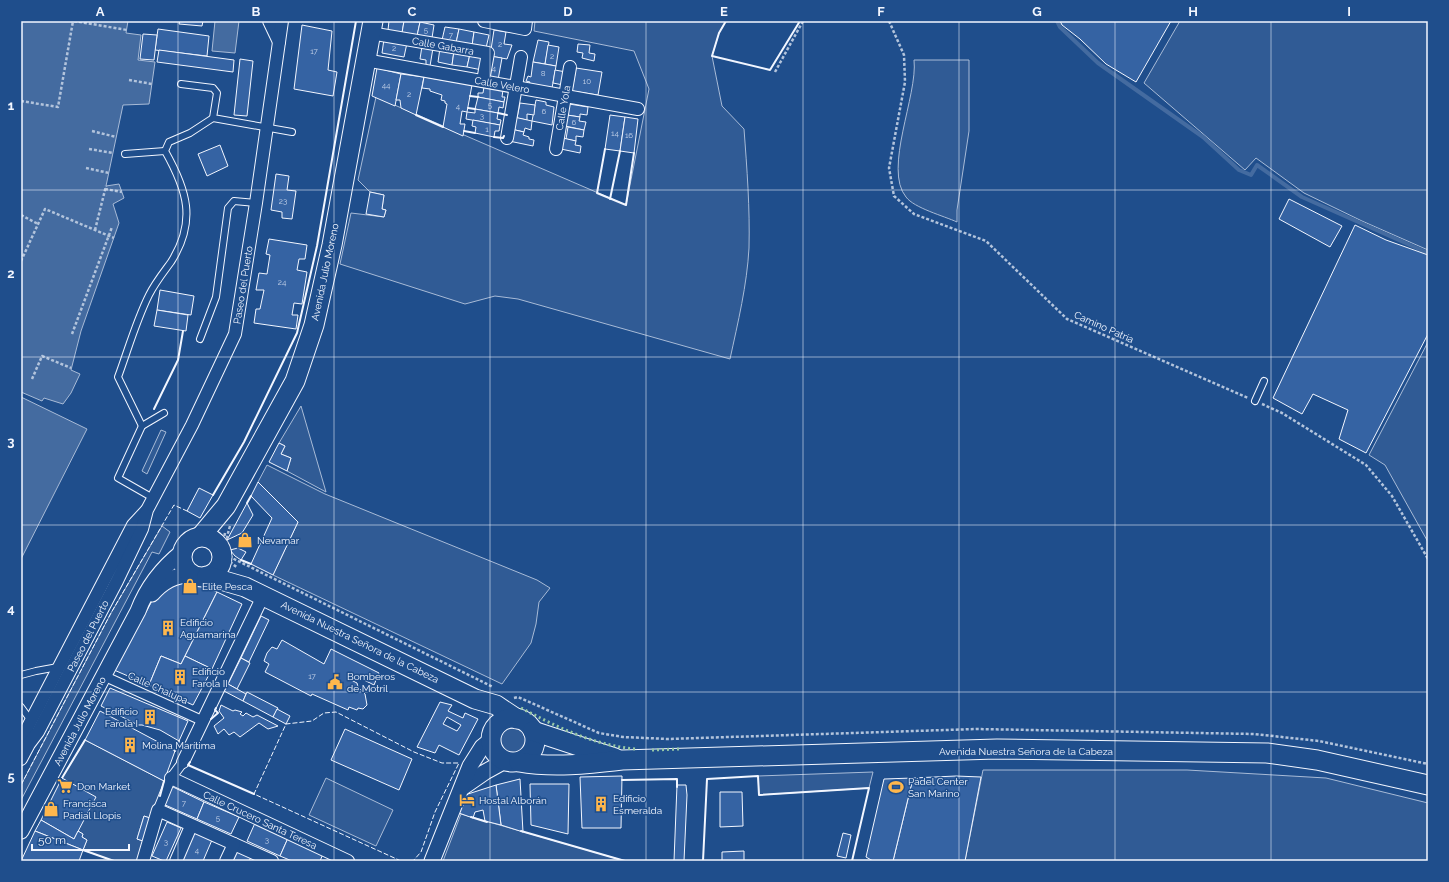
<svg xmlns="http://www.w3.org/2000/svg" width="1449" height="882" font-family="Raleway,sans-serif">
<rect width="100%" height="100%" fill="#1f4e8c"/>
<g fill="#305b95" stroke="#a8bbd7">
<path d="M535 21H726L719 33 712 56 722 106 744 129C747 169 750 208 749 248 747 285 738 322 730 359L518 299 495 296 465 304 340 264 351 213 384 217 386 210 382 209 384 195 370 192 358 180 376 97 626 205 649 89 634 51 534 31Z"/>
<polygon points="1180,21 1428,21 1428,250 1362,221 1304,193 1256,158 1245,170 1144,83"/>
<path d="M914 60H969V131L957 210V222C944 216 914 208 906 197 883 169 918 95 914 60Z"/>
<polygon points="1428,342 1428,542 1385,465 1369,455"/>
<polygon points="301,406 326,492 287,471 291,458 281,454 285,446 279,443"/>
<polygon points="161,430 166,432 147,474 142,471"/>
<polygon points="267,465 325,494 537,580 550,588 539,602 536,624 531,643 502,684 273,575 298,522 258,482"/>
<polygon points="162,526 170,532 159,554 152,552 21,800 21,785 111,613"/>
<circle cx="513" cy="741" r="13"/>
<polygon points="85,740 164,781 153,819 144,816 137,839 146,842 140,861 114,861 83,850 87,840 82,837 83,834 78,831 62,778"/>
<polygon points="983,770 1187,770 1326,778 1428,803 1428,861 965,861"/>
<polygon points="873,772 869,788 759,795 758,776"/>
<polygon points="326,778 393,810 376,846 309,815"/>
<polygon points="461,814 625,861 443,861"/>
</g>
<g fill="#446ba0" stroke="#a8bbd7">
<polygon points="21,21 128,21 126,33 141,35 138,60 155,62 149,104 123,105 106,186 119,184 124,198 113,204 119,223 81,331 71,370 80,374 71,393 63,404 44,398 42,401 21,392"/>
<polygon points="215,21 239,21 235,53 212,51"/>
<polygon points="21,397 87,429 21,559"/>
</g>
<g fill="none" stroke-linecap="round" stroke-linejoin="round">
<polyline stroke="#446ba0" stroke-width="4" points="1057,21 1060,27 1098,63 1203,137 1239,170 1251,175 1257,165 1302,197 1428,253"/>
</g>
<g fill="#3563a3" stroke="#f2f6ff" fill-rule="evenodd">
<polygon points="180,21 203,21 202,26 179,24"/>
<polygon points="389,21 404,21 402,33 388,30"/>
<polygon points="404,21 420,22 417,36 402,33"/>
<polygon points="1060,21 1171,21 1136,82 1106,64 1080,39 1062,25"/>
<polygon points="420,22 434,25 432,38 417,36"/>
<polygon points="302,25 332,31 328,70 337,72 333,96 294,89"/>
<polygon points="445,27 459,29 456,43 442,40"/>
<polygon points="158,29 209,36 207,56 155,50"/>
<polygon points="459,29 474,32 472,46 456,43"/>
<polygon points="494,30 506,32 504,44 512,45 507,59 490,56"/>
<polygon points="474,32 489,35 486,48 472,46"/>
<polygon points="143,34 157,35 154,60 140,59"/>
<polygon points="384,39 407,43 404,57 382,53"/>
<polygon points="538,40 549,42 545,64 533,62"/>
<polygon points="578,44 590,45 589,53 595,54 594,61 582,58 583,53 577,52"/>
<polygon points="548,45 559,47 556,66 545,64"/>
<polygon points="422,46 433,48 430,66 426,65 426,60 420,59"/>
<polygon points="440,48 454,51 452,65 438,62"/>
<polygon points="159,50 234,60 233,72 157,62"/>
<polygon points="454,51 470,54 467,67 452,65"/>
<polygon points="470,54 484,56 482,70 467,67"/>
<polygon points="490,56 502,58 498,80 486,78"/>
<polygon points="240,59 253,61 247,116 234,115"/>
<polygon points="533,62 556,66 552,88 529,84 530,82 526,81 528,76 531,77"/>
<polygon points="377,68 401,74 395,106 372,96"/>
<polygon points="576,68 602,72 598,95 572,91"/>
<polygon points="555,70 566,72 563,85 553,83"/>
<polygon points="401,74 424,77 416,115 401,108 400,100 396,100"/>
<polygon points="424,77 472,85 467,112 462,111 460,124 465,124 463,136 443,127 447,104 445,103 445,101 441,100 442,95 430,91 430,89 422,88"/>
<polygon points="484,87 503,90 502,97 505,97 504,102 478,97 478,93 483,93"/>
<polygon points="478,97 504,102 503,108 499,107 498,113 475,109"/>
<polygon points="536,100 546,102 546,105 554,107 552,125 532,121"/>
<polygon points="520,103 535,105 534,115 527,114 527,120 517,118"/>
<polygon points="569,104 588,107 587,115 580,114 580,117 567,115"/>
<polygon points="475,109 498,113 497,119 501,120 500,125 466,119 467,112 475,113"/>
<polygon points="567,115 580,117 579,121 586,122 584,130 565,126"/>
<polygon points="610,115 625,117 620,151 605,149"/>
<polygon points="514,117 532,121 531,130 525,128 524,132 511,129"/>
<polygon points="625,117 638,119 634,153 620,151"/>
<polygon points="473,120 500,125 499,131 495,131 494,137 475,133 476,127 472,126"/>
<polygon points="568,127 584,130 583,137 576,136 576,141 566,139"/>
<polygon points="511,129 524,132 523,135 529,137 529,139 534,140 533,146 509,141"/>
<polygon points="563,138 576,141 575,145 581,146 580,153 561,149"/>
<polygon points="220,145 228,166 207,176 198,154"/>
<polygon points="276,174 289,176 287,190 296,191 292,219 282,218 282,212 271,210"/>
<polygon points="370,192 384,195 382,209 386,210 384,217 366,214"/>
<polygon points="1289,199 1342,226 1330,247 1279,219"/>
<polygon points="1355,225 1386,240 1428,255 1428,334 1366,453 1339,439 1348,410 1313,394 1302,414 1273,398"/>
<polygon points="269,239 307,245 305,259 299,259 297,270 307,272 302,304 294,303 292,315 298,315 296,329 254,323 256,309 260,309 264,290 256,290 259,273 267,274 270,255 266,254"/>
<polygon points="160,290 194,296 191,315 157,310"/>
<polygon points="157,310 188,315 186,331 154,326"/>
<polygon points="279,443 285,446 281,454 291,458 287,471 269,462"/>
<polygon points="258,482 298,522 273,575 251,564 272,518 251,496"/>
<polygon points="199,488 213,495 200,518 187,511"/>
<polygon points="247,503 253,515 242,533 227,540"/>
<polygon points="238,548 246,552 241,560 235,556 230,550"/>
<polygon points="194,581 217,592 181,664 161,656 149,685 114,670 152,601 168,584"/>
<polygon points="217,592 242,604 212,669 185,656"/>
<polygon points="261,616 269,620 249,662 241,658"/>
<polygon points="282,640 324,664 331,649 379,673 374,685 352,674 349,679 357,683 358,687 365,694 367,705 363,709 358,708 357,710 349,707 348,710 312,694 311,696 265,672 269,664 264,661 267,653 272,647 277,649"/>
<polygon points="161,656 181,664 185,656 212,669 193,705 149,685"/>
<polygon points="241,658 250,663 237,689 228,684"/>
<polygon points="228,684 246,694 243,701 224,691"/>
<polygon points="110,688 188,721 179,741 160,730 142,725 138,725 101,706"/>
<polygon points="247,692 278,708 273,717 243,701"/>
<path d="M440 702 452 705 448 711 463 718 465 713 478 719 459 755 439 745 435 753 417 747ZM447 717 461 725 457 731 443 724Z"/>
<polygon points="221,705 233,711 235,710 242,712 240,714 243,716 246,713 253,717 257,715 278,726 268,729 259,723 240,737 234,732 229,735 224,729 218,734 214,726 224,718 219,711"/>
<polygon points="277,709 290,716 286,724 273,717"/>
<polygon points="100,711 175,751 164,781 85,740"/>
<polygon points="345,729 412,759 399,790 331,760"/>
<polygon points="622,776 621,828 582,828 580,777"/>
<polygon points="956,776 981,777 965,861 893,861 913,778"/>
<polygon points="62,778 96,797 74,839 41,820"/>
<polygon points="913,778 893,861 873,861 866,857 884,779"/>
<polygon points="520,779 523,832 501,825 496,785"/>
<polygon points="530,784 569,784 568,834 531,825"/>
<polygon points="496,785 501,825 485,821 483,810 475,812 473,818 456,812 460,800 468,794"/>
<polygon points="677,785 686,785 687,795 684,861 674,861"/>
<polygon points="171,786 204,802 197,819 163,804"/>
<polygon points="720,792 742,792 743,826 720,827"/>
<polygon points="204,802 239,817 231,834 197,819"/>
<polygon points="144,816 153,819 146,842 137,839"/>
<polygon points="41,820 74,839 78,831 83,834 82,837 87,840 83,850 35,831"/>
<polygon points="167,822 181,828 166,861 164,861 152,856"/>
<polygon points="255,823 288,838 280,856 247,841"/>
<polygon points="35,831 83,850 79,861 21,861"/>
<polygon points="194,832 212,840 203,861 182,861"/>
<polygon points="843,833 851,835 846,858 837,856"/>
<polygon points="288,838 323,854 320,861 292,861 280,856"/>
<polygon points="235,848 252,855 249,861 229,861"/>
<polygon points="744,851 744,861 722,861 722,852"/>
</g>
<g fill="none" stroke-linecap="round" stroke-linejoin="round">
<g stroke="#f2f6ff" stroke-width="8">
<g id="service">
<polyline points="181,84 213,88 217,93 213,118 292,132"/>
<polyline points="125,154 165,151"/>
<polyline points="200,339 216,297 228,208 234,201 256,203"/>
<polyline points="1255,401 1264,381"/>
<path d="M142 426 118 377C128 350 136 321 149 295 155 283 163 273 171 262 197 221 187 190 165 151L169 142 190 133 213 118"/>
<polyline points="153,498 118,478 142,426 164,413"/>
<polyline points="21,675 36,671 58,667"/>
<polyline points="21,707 32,722"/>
</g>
</g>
<g stroke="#f2f6ff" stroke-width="11">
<g id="pedestrian">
<polyline points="104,676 203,721"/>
<polyline points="158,810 171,778 183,762"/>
</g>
</g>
<g stroke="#f2f6ff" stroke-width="14">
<g id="minor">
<polyline points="269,21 279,42"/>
<polyline points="484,21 525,29 526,21"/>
<polyline points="370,33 488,53 483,81"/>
<polyline points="365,60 638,109"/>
<polyline points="507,138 521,57"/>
<polyline points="556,149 570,67"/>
<polyline points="21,740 133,525 146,511"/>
<polyline points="21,759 29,744 38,732 117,581 142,529 147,510 192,425 235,334 256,203 282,21"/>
<polyline points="183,762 263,596"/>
<polyline points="171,778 348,861"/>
<polyline points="143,861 158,810 272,861"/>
<polyline points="176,861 191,826"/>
<polyline points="226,861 234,844"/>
</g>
</g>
<g stroke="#f2f6ff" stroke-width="17">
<g id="tertiary">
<path d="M152 594C163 581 176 574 193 575"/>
<polyline points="462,788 485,772 505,761"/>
<path d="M21 831 138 611C147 587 162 568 182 552"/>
<polyline points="432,861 470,766 482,747 491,740"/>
</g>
</g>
<g stroke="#f2f6ff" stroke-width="21">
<g id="trunk">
<polyline points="201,536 226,506 295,381 314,325 332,245 373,21"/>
<circle cx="202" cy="557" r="20"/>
<polyline points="207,576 245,587 475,699 496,705 517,719"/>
<circle cx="513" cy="740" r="22"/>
<polyline points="533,731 615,758"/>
<path d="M519 762C553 768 588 764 622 760L997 749 1267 753 1317 760 1428 785"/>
</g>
</g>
<g stroke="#b3c4dc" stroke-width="2.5" stroke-dasharray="3 2" stroke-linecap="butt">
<polyline points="74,21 127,30"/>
<polyline points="889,21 904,55 905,82 889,168 894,196 914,214 986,241 1067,319 1248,398"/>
<polyline points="775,72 803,21"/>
<polyline points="129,80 152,84"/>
<polyline points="21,101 58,107 73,21"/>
<polyline points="92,131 116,137"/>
<polyline points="89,149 113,153"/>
<polyline points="86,168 109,173"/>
<polyline points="105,189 122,192"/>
<polyline points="21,215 38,224"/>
<polyline points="95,230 106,186"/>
<polyline points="21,261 45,209 114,238"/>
<polyline points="72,334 112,227"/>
<polyline points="32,379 42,356 71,368"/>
<polyline points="1262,404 1282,413 1366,465 1392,496 1428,559"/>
<path d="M230 526C226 539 225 546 232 558L493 687"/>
<path d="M225 533C222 546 225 561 237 567"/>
<polyline points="514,698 518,697 599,733 623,737 668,739 976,729 1254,734 1319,741 1428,764"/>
</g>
<use href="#service" stroke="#1f4e8c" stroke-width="6"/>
<use href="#pedestrian" stroke="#1f4e8c" stroke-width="9"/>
<use href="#minor" stroke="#1f4e8c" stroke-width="12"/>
<use href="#tertiary" stroke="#1f4e8c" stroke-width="15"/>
<use href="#trunk" stroke="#1f4e8c" stroke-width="19"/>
<g stroke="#97c8a6" stroke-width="3" stroke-dasharray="2 3" stroke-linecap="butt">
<path d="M521 708C557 727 593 745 635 749"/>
<polyline points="652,750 679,749"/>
</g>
<g stroke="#f2f6ff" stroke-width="1" stroke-dasharray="5 2" stroke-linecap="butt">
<polyline points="21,785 111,613 174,505 187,511"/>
<polyline points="401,861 254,794 286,724 312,721 324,713 336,712 414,752 442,763 459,763 435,812 421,852 413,861"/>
</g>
<g stroke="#f2f6ff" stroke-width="2">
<polyline points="726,21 719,33 712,56 770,70 800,21"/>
<polyline points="470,96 478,97"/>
<polyline points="468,108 475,109"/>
<polyline points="498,113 507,115"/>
<polyline points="416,115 443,127"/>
<polyline points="464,131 475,133"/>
<polyline points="494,137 503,138 504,136"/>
<polyline points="605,149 597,193 626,205 634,153"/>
<polyline points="610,199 620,151"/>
<polyline points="154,409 178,360 183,331"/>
<polyline points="213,495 244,442 297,333 317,246 356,21"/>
<polyline points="247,503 251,496"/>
<polyline points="241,560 251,564"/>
<polyline points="211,719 218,713 215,710 216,708"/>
<polyline points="175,751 179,741"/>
<polyline points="190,762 188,765 254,794"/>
<polyline points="62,778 85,740"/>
<polyline points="622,780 677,779 677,787"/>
<polyline points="160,796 164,781"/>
<polyline points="471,817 487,822"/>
<polyline points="521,831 625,861"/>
<polyline points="83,850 114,861"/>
<polyline points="703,861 707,779 758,776 759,795 869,788 852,861"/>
</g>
</g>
<path fill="none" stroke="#f2f6ff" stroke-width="1" stroke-opacity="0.55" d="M178 21V861M334 21V861M490 21V861M646 21V861M803 21V861M959 21V861M1115 21V861M1271 21V861M21 190H1428M21 357H1428M21 525H1428M21 692H1428"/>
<defs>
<g id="shop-bare" transform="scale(1.2)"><path d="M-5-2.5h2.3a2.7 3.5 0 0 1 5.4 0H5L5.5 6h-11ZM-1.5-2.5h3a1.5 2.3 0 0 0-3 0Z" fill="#ffb74d" stroke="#1f4e8c" stroke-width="2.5" paint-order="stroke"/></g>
<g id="building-bare" transform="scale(1.2)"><path d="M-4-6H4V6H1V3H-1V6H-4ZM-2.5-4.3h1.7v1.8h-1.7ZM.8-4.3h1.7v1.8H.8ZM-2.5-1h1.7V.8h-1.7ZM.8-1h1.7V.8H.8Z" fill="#ffb74d" stroke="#1f4e8c" stroke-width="2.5" paint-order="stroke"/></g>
<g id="civic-bare" transform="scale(1.2)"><path d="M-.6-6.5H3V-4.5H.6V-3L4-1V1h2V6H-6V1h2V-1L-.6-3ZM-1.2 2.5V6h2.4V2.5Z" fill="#ffb74d" stroke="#1f4e8c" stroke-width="2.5" paint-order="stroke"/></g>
<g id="supermarket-bare" transform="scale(1.2)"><path d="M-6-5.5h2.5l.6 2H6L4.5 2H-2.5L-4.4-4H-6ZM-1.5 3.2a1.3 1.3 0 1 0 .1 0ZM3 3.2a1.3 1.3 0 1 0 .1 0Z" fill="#ffb74d" stroke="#1f4e8c" stroke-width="2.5" paint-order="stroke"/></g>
<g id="stadium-bare" transform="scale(1.2)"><path d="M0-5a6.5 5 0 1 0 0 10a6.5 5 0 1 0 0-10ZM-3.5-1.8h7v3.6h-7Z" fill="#ffb74d" stroke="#1f4e8c" stroke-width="2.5" paint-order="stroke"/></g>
<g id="hotel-bare" transform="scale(1.2)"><path d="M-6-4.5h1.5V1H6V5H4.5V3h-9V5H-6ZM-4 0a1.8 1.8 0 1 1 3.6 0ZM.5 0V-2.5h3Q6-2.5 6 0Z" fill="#ffb74d" stroke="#1f4e8c" stroke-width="2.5" paint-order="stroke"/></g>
</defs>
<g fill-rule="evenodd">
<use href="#shop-bare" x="245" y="540"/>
<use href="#shop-bare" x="190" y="586"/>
<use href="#building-bare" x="168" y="628"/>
<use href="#building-bare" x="180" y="677"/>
<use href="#civic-bare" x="335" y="682"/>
<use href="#building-bare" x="150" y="717"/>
<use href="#building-bare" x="130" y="745"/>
<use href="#supermarket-bare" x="65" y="786"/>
<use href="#stadium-bare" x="896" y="787"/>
<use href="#hotel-bare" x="467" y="800"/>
<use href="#building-bare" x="601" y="804"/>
<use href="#shop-bare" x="51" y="809"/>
</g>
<g text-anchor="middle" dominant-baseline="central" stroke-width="3" stroke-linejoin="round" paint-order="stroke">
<g font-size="8" fill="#c3d1e8">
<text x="426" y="30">5</text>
<text x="451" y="35">7</text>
<text x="500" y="44">2</text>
<text x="394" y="48">2</text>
<text x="314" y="51">17</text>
<text x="552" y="56">2</text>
<text x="494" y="68">4</text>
<text x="543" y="73">8</text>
<text x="587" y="81">10</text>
<text x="386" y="85">44</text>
<text x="409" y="94">2</text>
<text x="490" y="105">5</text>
<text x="458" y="106">4</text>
<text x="544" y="111">6</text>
<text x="482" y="116">3</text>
<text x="574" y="122">6</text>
<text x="487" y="129">1</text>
<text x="615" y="133">14</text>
<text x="629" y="135">16</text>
<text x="283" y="201">23</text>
<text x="282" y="282">24</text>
<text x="312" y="676">17</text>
<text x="184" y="803">7</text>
<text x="218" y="818">5</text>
<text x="267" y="840">3</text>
<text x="166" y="842">3</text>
<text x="197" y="850">4</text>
</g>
<g font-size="10" fill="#f2f6ff" stroke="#1f4e8c">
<text transform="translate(443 46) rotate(10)">Calle Gabarra</text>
<text transform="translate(502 85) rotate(10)">Calle Velero</text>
<text transform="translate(563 108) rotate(-80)">Calle Yola</text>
<text transform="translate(325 272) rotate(-78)">Avenida Julio Moreno</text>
<text transform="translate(243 285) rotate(-81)">Paseo del Puerto</text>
<text transform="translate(1104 327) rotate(24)">Camino Patria</text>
<text transform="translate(88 636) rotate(-63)">Paseo del Puerto</text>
<text transform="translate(360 642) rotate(26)">Avenida Nuestra Señora de la Cabeza</text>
<text transform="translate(158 688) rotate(24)">Calle Chalupa</text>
<text transform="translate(80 721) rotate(-62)">Avenida Julio Moreno</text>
<text x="1026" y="751">Avenida Nuestra Señora de la Cabeza</text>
<text transform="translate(260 820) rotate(25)">Calle Crucero Santa Teresa</text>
</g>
<g font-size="10" fill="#f2f6ff" stroke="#1f4e8c" text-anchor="start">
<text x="257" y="540">Nevamar</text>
<text x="202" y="586">Elite Pesca</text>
<text x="180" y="622">Edificio<tspan x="180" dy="12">Aguamarina</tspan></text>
<text x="192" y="671">Edificio<tspan x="192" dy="12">Farola II</tspan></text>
<text x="347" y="676">Bomberos<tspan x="347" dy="12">de Motril</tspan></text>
<text x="138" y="711" text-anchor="end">Edificio<tspan x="138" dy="12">Farola I</tspan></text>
<text x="142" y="745">Molina Marítima</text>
<text x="908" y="781">Pádel Center<tspan x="908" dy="12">San Marino</tspan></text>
<text x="77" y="786">Don Market</text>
<text x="613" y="798">Edificio<tspan x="613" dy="12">Esmeralda</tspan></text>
<text x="479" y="800">Hostal Alborán</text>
<text x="63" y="803">Francisca<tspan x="63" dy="12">Padial Llopis</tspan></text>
</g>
</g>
<rect width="1449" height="882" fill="none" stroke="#1f4e8c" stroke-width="44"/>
<path d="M32 844v6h97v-6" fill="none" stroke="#f2f6ff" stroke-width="2"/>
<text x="38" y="844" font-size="12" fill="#f2f6ff" stroke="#1f4e8c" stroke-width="3" paint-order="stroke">50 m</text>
<rect x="22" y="22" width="1405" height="838" fill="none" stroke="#f2f6ff" stroke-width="1.5"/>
<g font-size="13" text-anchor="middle" font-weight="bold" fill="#f2f6ff">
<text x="100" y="16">A</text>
<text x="256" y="16">B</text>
<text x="412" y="16">C</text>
<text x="568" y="16">D</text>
<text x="724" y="16">E</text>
<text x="881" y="16">F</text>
<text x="1037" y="16">G</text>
<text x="1193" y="16">H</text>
<text x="1349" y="16">I</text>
<text x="11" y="110">1</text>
<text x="11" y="278">2</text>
<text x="11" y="446">3</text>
<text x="11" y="613">4</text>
<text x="11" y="781">5</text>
</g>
</svg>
